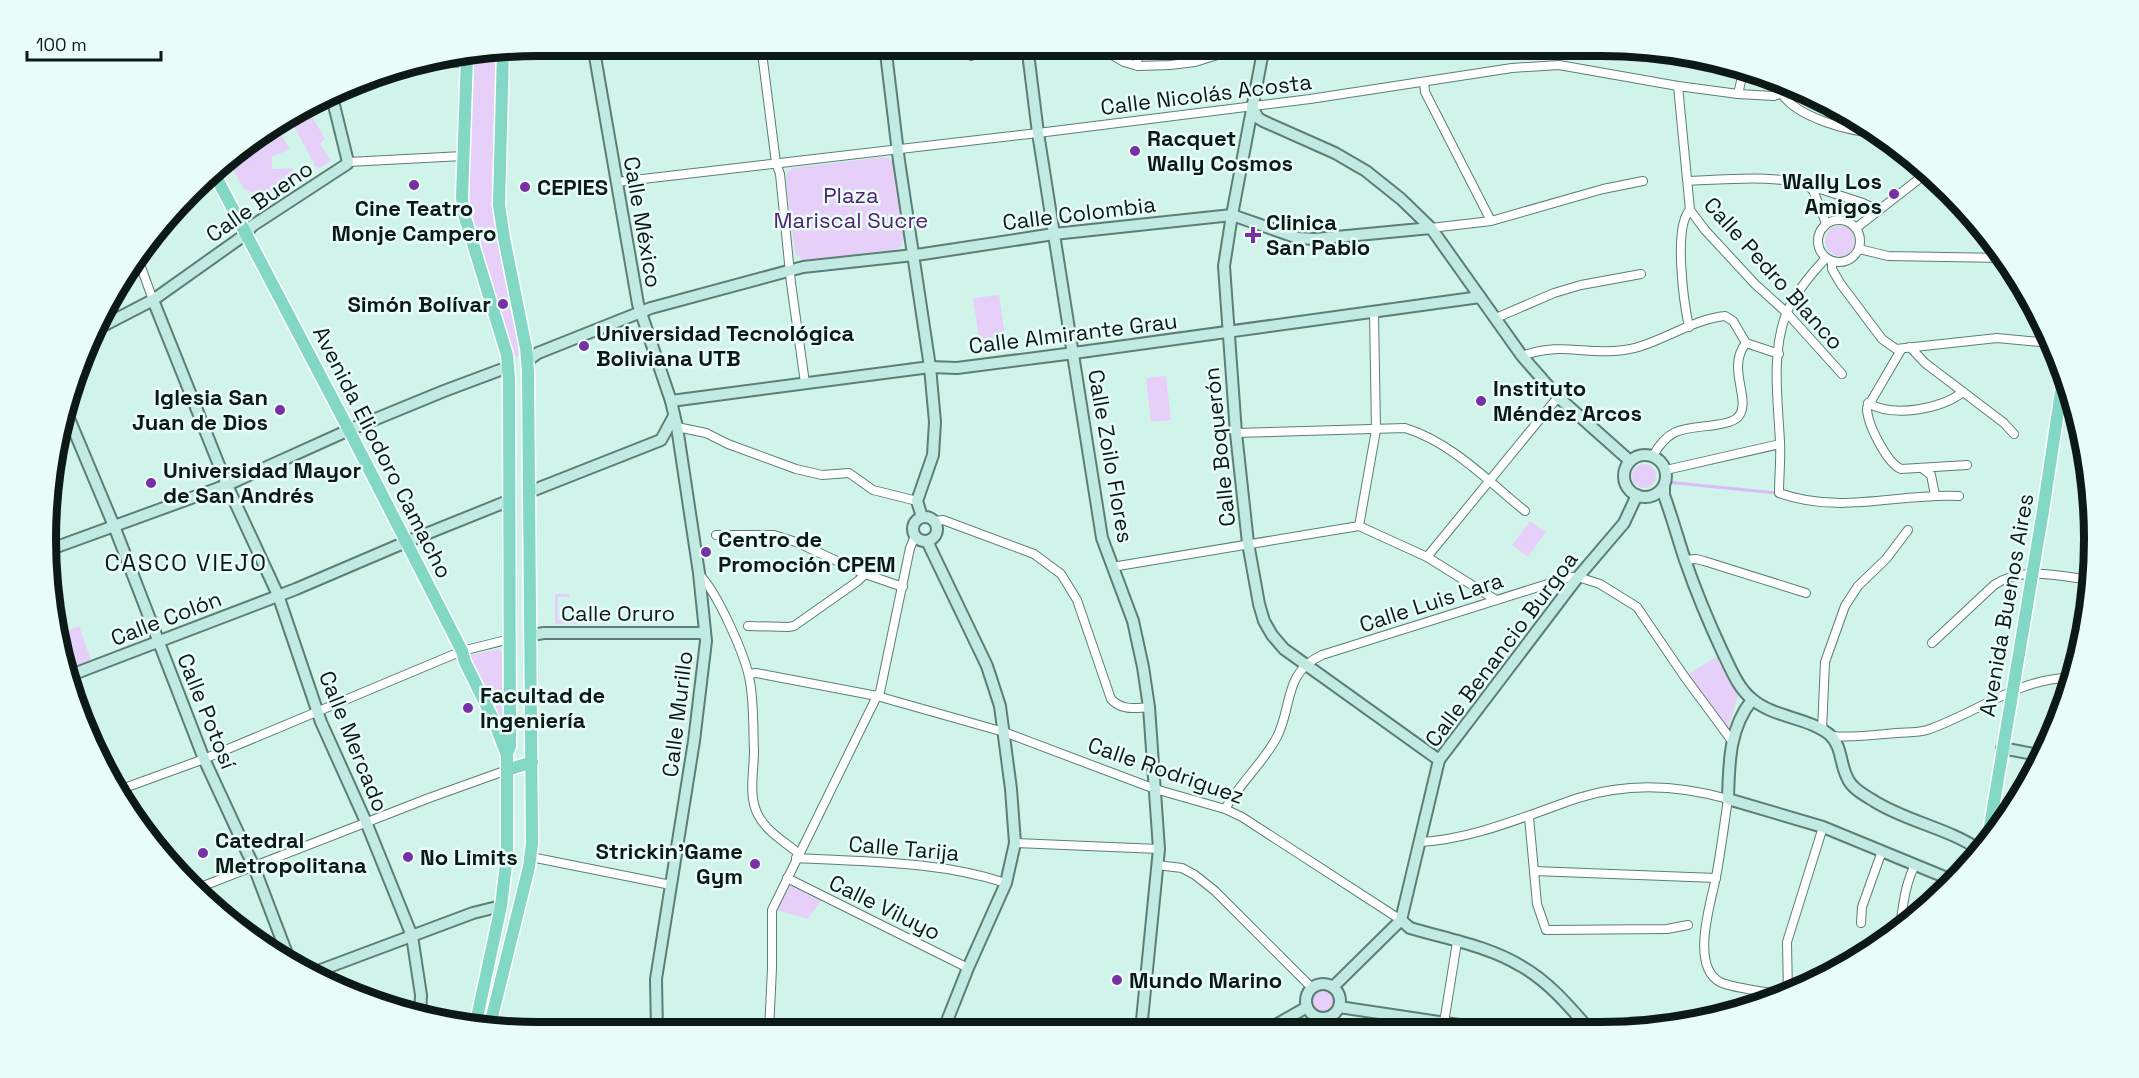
<svg xmlns="http://www.w3.org/2000/svg" width="2139" height="1078" font-family="'Space Grotesk',sans-serif">
<rect width="100%" height="100%" fill="#d0f4e9"/>
<g fill="#e6d0f9">
<polygon points="497,52 493,208 517,330 519,355 517,357 514,356 468,207 472,56"/>
<polygon points="304,112 307,118 313,118 325,139 320,144 331,160 320,168 316,167 290,119"/>
<polygon points="278,126 277,128 290,149 272,157 272,169 293,168 293,180 264,198 244,189 227,159 238,147"/>
<polygon points="883,157 890,159 894,165 904,238 902,245 897,249 803,261 795,253 786,180 787,172 793,168"/>
<circle cx="1840" cy="241" r="15"/>
<polygon points="999,295 1006,342 980,345 973,298"/>
<polygon points="1166,376 1171,420 1151,422 1146,378"/>
<circle cx="1644" cy="476" r="12"/>
<polygon points="1530,521 1546,532 1528,557 1512,545"/>
<polygon points="555,594 569,594 569,597 558,597 558,620 585,620 585,613 588,613 588,623 555,624"/>
<polygon points="79,626 91,660 69,669 59,634"/>
<polygon points="498,649 502,653 503,718 501,720 468,660 471,655"/>
<polygon points="1716,657 1738,696 1728,728 1689,674"/>
<polygon points="793,881 824,897 807,919 774,909 783,889"/>
<circle cx="1323" cy="1001" r="12"/>
</g>
<g fill="none" stroke-linecap="round" stroke-linejoin="round">
<polyline stroke="#dabbf5" stroke-width="3" points="1666,482 1777,493"/>
<g stroke="#5d7e74" stroke-width="10">
<g id="street">
<polyline points="761,45 776,163 780,174 791,283 805,383"/>
<polyline points="970,45 971,56"/>
<polyline points="1080,46 1100,48 1124,62 1138,66 1170,65 1195,62 1246,46 1263,47"/>
<polyline points="1136,46 1138,66"/>
<polyline points="1027,50 1056,45"/>
<polyline points="436,62 467,63"/>
<polyline points="1424,82 1425,92 1491,221"/>
<polyline points="1678,86 1690,210 1705,230 1755,284 1787,313 1842,374"/>
<polyline points="1738,94 1744,68"/>
<path d="M1782 94C1797 117 1851 133 1877 132"/>
<polyline points="348,162 463,156"/>
<path d="M1688 181C1717 180 1792 172 1813 190L1820 189 1863 203 1879 211"/>
<polyline points="617,182 1038,133 1310,99 1512,68 1559,65 1678,86 1738,94 1774,96 1797,88"/>
<polyline points="1813,190 1826,223"/>
<circle cx="1839" cy="241" r="21"/>
<polyline points="1431,228 1491,221 1603,189 1643,181"/>
<polyline points="1856,228 1928,172"/>
<polyline points="1859,249 1888,256 2003,258"/>
<polyline points="137,256 153,300"/>
<path d="M1826 258C1810 275 1795 293 1786 314 1771 354 1778 401 1780 442 1781 459 1779 476 1779 493 1842 515 1896 493 1959 496"/>
<polyline points="1832,261 1832,269 1840,283 1882,339 1896,349 1997,338 2051,343"/>
<polyline points="1496,318 1554,293 1581,285 1641,274"/>
<path d="M1689 327C1684 304 1673 226 1690 210"/>
<polyline points="1910,347 1925,363 2004,423 2014,434"/>
<path d="M1901 350 1867 408C1867 424 1887 463 1901 469L1967 465"/>
<path d="M1522 356C1563 341 1586 356 1624 350 1656 346 1692 319 1725 316L1733 321 1746 343 1779 354"/>
<path d="M1868 403C1894 418 1941 409 1963 392"/>
<polyline points="677,427 706,433 728,444 796,469 822,475 849,473 873,490 917,501"/>
<path d="M1236 433 1405 428C1451 442 1488 481 1525 511"/>
<path d="M1653 456C1669 426 1685 429 1715 425 1722 424 1731 423 1737 418 1754 402 1725 369 1746 343"/>
<polyline points="1922,468 1931,475 1935,495"/>
<polyline points="1666,470 1780,444"/>
<path d="M934 521 943 520 1034 554 1061 574 1077 600 1111 699C1122 711 1135 708 1149 707"/>
<polyline points="1359,526 1376,430 1374,312"/>
<polyline points="716,535 774,535 796,542 865,574 903,587"/>
<polyline points="1427,557 1558,397"/>
<polyline points="1685,560 1696,559 1704,561 1806,593"/>
<polyline points="1112,567 1359,526 1427,557 1496,600"/>
<path d="M699 574C717 592 746 656 750 682 754 704 753 729 754 751 754 772 748 796 758 815 766 831 785 842 798 853"/>
<polyline points="748,626 788,627 794,626 858,581 865,574"/>
<path d="M1932 643 1994 585C2023 566 2059 576 2091 580"/>
<polyline points="749,674 756,673 877,696 1004,732 1155,789 1225,809 1242,817 1401,920"/>
<polyline points="1822,730 1825,662 1845,606 1858,586 1886,559 1908,530"/>
<path d="M1832 736C1853 738 1874 735 1896 733 1906 732 1917 733 1927 730 1975 714 2022 676 2073 678"/>
<polyline points="119,790 204,759 462,651 510,639"/>
<path d="M1225 809C1240 783 1263 763 1277 737 1293 705 1283 673 1322 655L1570 577H1578L1600 584 1637 607 1684 676 1732 741"/>
<polyline points="1529,817 1537,904 1546,930 1667,929 1688,925"/>
<path d="M1419 842C1472 840 1528 815 1578 798 1628 782 1679 785 1728 799 1724 825 1721 851 1716 877 1711 902 1690 966 1720 982 1731 988 1774 993 1788 996"/>
<polyline points="1015,843 1159,849"/>
<polyline points="531,857 671,885"/>
<path d="M796 858C867 862 938 861 1006 883"/>
<polyline points="1157,865 1182,868 1195,875 1215,891 1312,988"/>
<polyline points="1534,871 1716,878"/>
<polyline points="787,878 968,968"/>
<polyline points="193,890 429,798 507,770"/>
<polyline points="1861,923 1862,907 1882,851"/>
<path d="M1899 932C1903 909 1904 886 1915 865"/>
<polyline points="1788,995 1787,942 1823,827"/>
<polyline points="1443,1029 1457,942"/>
<polyline points="1317,1030 1319,1017"/>
<polyline points="769,1031 772,968 772,910 877,696 880,692 910,548 915,536"/>
</g>
</g>
<g stroke="#5d7e74" stroke-width="14">
<g id="secondary">
<polyline points="593,45 638,304 671,401 677,427 699,573 706,641 694,741 656,979 657,1032"/>
<polyline points="885,45 899,161 930,367 935,422 933,455 917,501 922,517"/>
<polyline points="1027,45 1038,133 1102,538 1133,621 1143,667 1149,707 1159,849 1141,1030"/>
<polyline points="1264,46 1232,215 1224,266 1236,433 1248,543 1259,604 1264,621 1272,635 1284,649 1439,760"/>
<polyline points="1252,107 1258,118 1263,121 1335,153 1366,171 1401,199 1431,228 1522,356 1558,397 1630,461"/>
<polyline points="153,300 227,485 278,595 321,722 366,822 412,936 421,995 420,1018"/>
<polyline points="93,331 153,300 246,234 252,226 347,164 348,162 332,97"/>
<polyline points="527,361 538,353 651,308 803,267 923,254 1054,234 1232,215 1298,238 1315,239 1431,228"/>
<polyline points="671,401 930,367 957,368 1074,353 1480,297"/>
<polyline points="65,409 114,526 204,759 254,867 289,959"/>
<circle cx="1645" cy="476" r="21"/>
<path d="M1664 487V495C1672 517 1678 539 1685 560 1696 592 1709 623 1723 653 1731 669 1738 688 1752 699 1774 718 1808 717 1830 735 1842 746 1840 764 1847 777 1851 788 1864 795 1874 801 1907 822 1949 828 1981 851"/>
<polyline points="529,492 661,440 674,416"/>
<circle cx="925" cy="529" r="12"/>
<polyline points="927,541 987,666 1000,706 1011,789 1015,843 1006,883 968,968 943,1031"/>
<polyline points="51,549 227,485 349,430 444,391 508,367"/>
<polyline points="531,635 544,633 705,633"/>
<polyline points="71,675 296,589 406,542 508,501"/>
<path d="M1752 700C1729 728 1729 764 1728 799L1823 827 1952 880"/>
<polyline points="2002,748 2044,756"/>
<path d="M1401 920 1410 928C1447 939 1488 946 1521 966 1548 981 1569 1006 1589 1029"/>
<polyline points="310,974 473,913 501,906"/>
<circle cx="1323" cy="1001" r="17"/>
<polyline points="1333,987 1401,920 1439,760 1578,577 1624,523 1637,495"/>
<polyline points="1339,1007 1486,1029"/>
<polyline points="1267,1030 1307,1007"/>
</g>
</g>
<g stroke="#fff" stroke-width="15">
<g id="primary">
<polyline points="467,57 462,197 463,211 507,355 509,378 510,746 507,754 507,856 501,906 475,1027"/>
<polyline points="214,173 349,430 462,651 465,662 494,721 506,753"/>
<polyline points="507,770 532,762"/>
<polyline points="1987,844 2043,511 2064,372"/>
<polyline points="489,1029 529,867 532,844 528,371 526,348 504,238 499,205 503,51"/>
</g>
</g>
<use href="#street" stroke="#fff" stroke-width="8"/>
<use href="#secondary" stroke="#c1ebe2" stroke-width="10"/>
<use href="#primary" stroke="#83d7c5" stroke-width="12"/>
</g>
<g fill="#7731a4" stroke="#e8fdf7" stroke-width="2">
<circle cx="1135" cy="151" r="6"/>
<circle cx="414" cy="185" r="6"/>
<circle cx="525" cy="187" r="6"/>
<circle cx="1894" cy="194" r="6"/>
<path d="M1250 226h6v6h6v6h-6v6h-6v-6h-6v-6h6z"/>
<circle cx="503" cy="304" r="6"/>
<circle cx="584" cy="346" r="6"/>
<circle cx="1481" cy="401" r="6"/>
<circle cx="280" cy="410" r="6"/>
<circle cx="151" cy="483" r="6"/>
<circle cx="706" cy="552" r="6"/>
<circle cx="468" cy="708" r="6"/>
<circle cx="203" cy="853" r="6"/>
<circle cx="408" cy="857" r="6"/>
<circle cx="755" cy="864" r="6"/>
<circle cx="1117" cy="980" r="6"/>
</g>
<g text-anchor="middle" dominant-baseline="central" stroke-width="5" stroke-linejoin="round" paint-order="stroke">
<g font-size="22" fill="#0c1916" stroke="#e8fdf7">
<text transform="translate(1206 94) rotate(-7)">Calle Nicolás Acosta</text>
<text transform="translate(259 201) rotate(-35)">Calle Bueno</text>
<text transform="translate(1079 213) rotate(-7)">Calle Colombia</text>
<text transform="translate(643 222) rotate(80)">Calle México</text>
<text transform="translate(1774 273) rotate(48)">Calle Pedro Blanco</text>
<text transform="translate(1073 333) rotate(-7)">Calle Almirante Grau</text>
<text transform="translate(1219 447) rotate(-96)">Calle Boquerón</text>
<text transform="translate(383 452) rotate(63)">Avenida Eliodoro Camacho</text>
<text transform="translate(1111 456) rotate(80)">Calle Zoilo Flores</text>
<text transform="translate(1431 602) rotate(-18)">Calle Luis Lara</text>
<text transform="translate(2006 605) rotate(-80)">Avenida Buenos Aires</text>
<text x="618" y="613">Calle Oruro</text>
<text transform="translate(166 618) rotate(-21)">Calle Colón</text>
<text transform="translate(1501 649) rotate(-53)">Calle Benancio Burgoa</text>
<text transform="translate(207 711) rotate(68)">Calle Potosí</text>
<text transform="translate(677 714) rotate(-83)">Calle Murillo</text>
<text transform="translate(354 741) rotate(68)">Calle Mercado</text>
<text transform="translate(1166 770) rotate(19)">Calle Rodriguez</text>
<text transform="translate(904 848) rotate(5)">Calle Tarija</text>
<text transform="translate(885 907) rotate(26)">Calle Viluyo</text>
</g>
<g font-size="22" font-weight="bold" fill="#0c1916" stroke="#e8fdf7" text-anchor="start">
<text x="1147" y="138">Racquet<tspan x="1147" dy="25">Wally Cosmos</tspan></text>
<text x="1882" y="181" text-anchor="end">Wally Los<tspan x="1882" dy="25">Amigos</tspan></text>
<text x="537" y="187">CEPIES</text>
<text x="414" y="208" text-anchor="middle">Cine Teatro<tspan x="414" dy="25">Monje Campero</tspan></text>
<text x="1266" y="222">Clinica<tspan x="1266" dy="25">San Pablo</tspan></text>
<text x="491" y="304" text-anchor="end">Simón Bolívar</text>
<text x="596" y="333">Universidad Tecnológica<tspan x="596" dy="25">Boliviana UTB</tspan></text>
<text x="1493" y="388">Instituto<tspan x="1493" dy="25">Méndez Arcos</tspan></text>
<text x="268" y="397" text-anchor="end">Iglesia San<tspan x="268" dy="25">Juan de Dios</tspan></text>
<text x="163" y="470">Universidad Mayor<tspan x="163" dy="25">de San Andrés</tspan></text>
<text x="718" y="539">Centro de<tspan x="718" dy="25">Promoción CPEM</tspan></text>
<text x="480" y="695">Facultad de<tspan x="480" dy="25">Ingeniería</tspan></text>
<text x="215" y="840">Catedral<tspan x="215" dy="25">Metropolitana</tspan></text>
<text x="743" y="851" text-anchor="end">Strickin’Game<tspan x="743" dy="25">Gym</tspan></text>
<text x="420" y="857">No Limits</text>
<text x="1129" y="980">Mundo Marino</text>
</g>
<g font-size="22" fill="#532073" stroke="#e8fdf7">
<text x="851" y="195">Plaza<tspan x="851" dy="25">Mariscal Sucre</tspan></text>
</g>
<g font-size="24" letter-spacing="1.5" fill="#0c1916" stroke="#e8fdf7">
<text x="186" y="562">CASCO VIEJO</text>
</g>
</g>
<path d="M0 0H2139V1078H0ZM539 56H1601A483 483 0 0 1 2084 539V539A483 483 0 0 1 1601 1022H539A483 483 0 0 1 56 539V539A483 483 0 0 1 539 56Z" fill="#e8fdf7" fill-rule="evenodd"/>
<path fill="none" stroke="#0c1916" stroke-width="8" d="M539 56H1601A483 483 0 0 1 2084 539V539A483 483 0 0 1 1601 1022H539A483 483 0 0 1 56 539V539A483 483 0 0 1 539 56Z"/>
<path d="M27 51v9h134v-9" fill="none" stroke="#0c1916" stroke-width="3"/>
<text x="36" y="51" font-size="18" fill="#0c1916" stroke="#e8fdf7" stroke-width="4.5" paint-order="stroke">100 m</text>
</svg>
